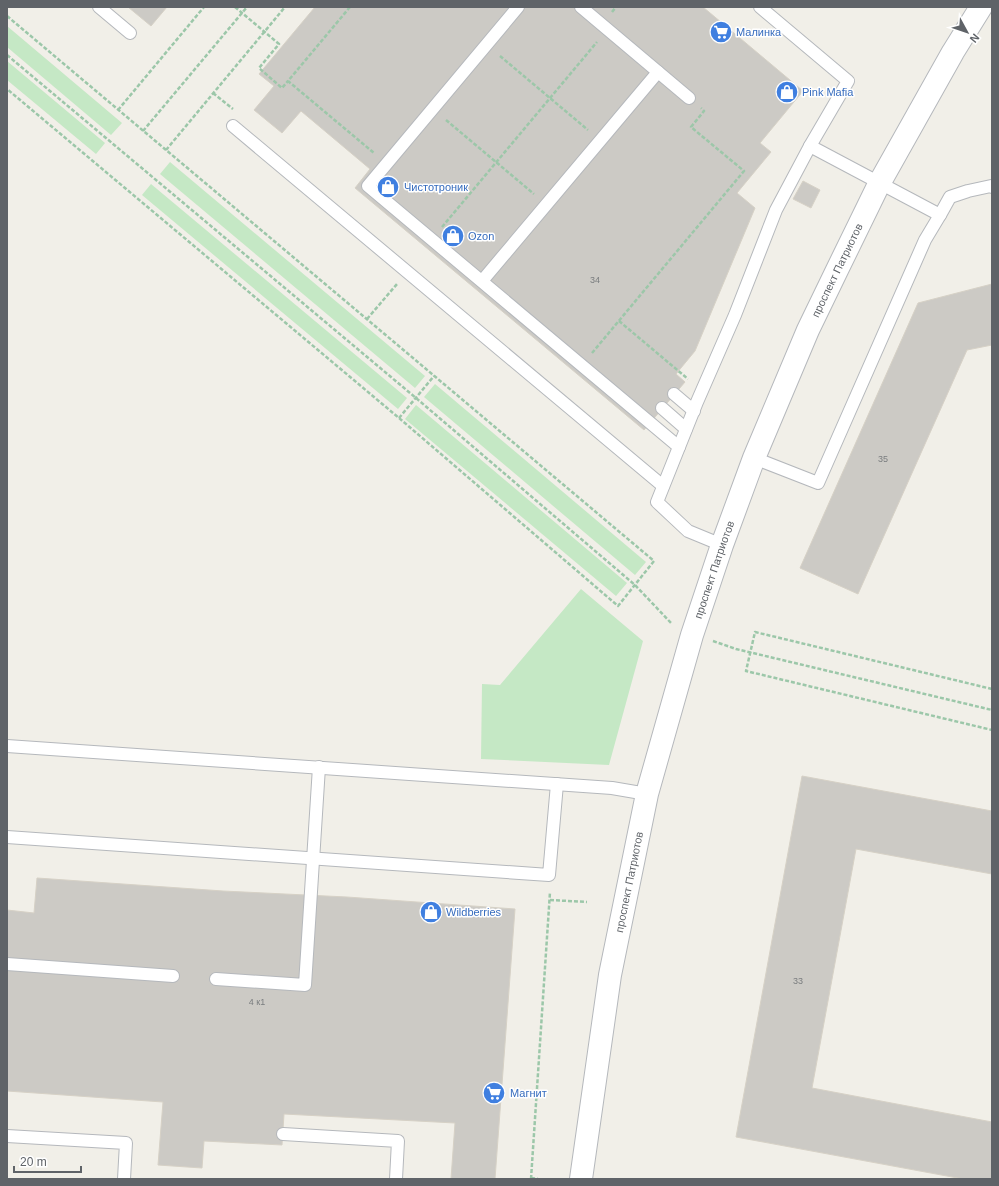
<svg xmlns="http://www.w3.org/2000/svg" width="999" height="1186" font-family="Arial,sans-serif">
<rect width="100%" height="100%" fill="#f1efe8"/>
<g fill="#c5e8c5">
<polygon points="7,26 122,123 111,135 7,47"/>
<polygon points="7,61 105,143 96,154 7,80"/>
<polygon points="170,162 425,376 415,388 160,174"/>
<polygon points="151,184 407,398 398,409 142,195"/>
<polygon points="435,384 646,562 635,575 424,397"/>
<polygon points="416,405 627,583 616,596 405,419"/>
<polygon points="581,589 643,641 609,765 481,759 482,684 500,685"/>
</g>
<g fill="#cccac5" stroke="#d6d1c6">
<polygon points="128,7 167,7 151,26"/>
<polygon points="315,7 703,7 803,91 760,143 771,152 737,193 755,208 695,351 676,374 685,382 644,430 355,188 370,169 301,111 282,133 254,110 274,86 259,74"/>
<polygon points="803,181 820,190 811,208 793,199"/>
<polygon points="992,284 992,345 967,350 858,594 800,568 918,303"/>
<polygon points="802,776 992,811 992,874 856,849 812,1088 992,1122 992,1179 963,1179 736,1137"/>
<polygon points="37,878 223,891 347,897 515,909 495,1179 451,1179 455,1123 284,1114 282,1145 204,1141 202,1168 158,1165 163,1102 7,1091 7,910 34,913"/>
</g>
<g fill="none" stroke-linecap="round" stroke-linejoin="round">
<g stroke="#b5b8bc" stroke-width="14">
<g id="lane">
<polyline points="99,7 130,33"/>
<polyline points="518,7 368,186 679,447"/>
<polyline points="581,7 689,98"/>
<polyline points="233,126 663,486"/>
<polyline points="810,146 940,215 950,197 968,191 991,186 992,187"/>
<polyline points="482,281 658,72"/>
<polyline points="674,394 694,411"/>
<polyline points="662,408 686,429"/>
<polyline points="754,458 818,483 925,240 940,215"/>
<polyline points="722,545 688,531 657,502 697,402 735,315 776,210 810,146 848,81 760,7"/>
<polyline points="7,746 612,788 647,794"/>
<polyline points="7,837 549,875 557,784"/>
<polyline points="7,964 173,976"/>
<polyline points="216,979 305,985 319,767"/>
<polyline points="283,1134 398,1141 396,1179"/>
<polyline points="7,1136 126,1143 124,1179"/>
</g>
</g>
<g stroke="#b5b8bc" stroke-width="24">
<g id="street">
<path id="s1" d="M581 1179 610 975 647 794 692 635 722 545 754 458 808 330 838 268 880 182 953 52 981 7"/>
</g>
</g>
<g stroke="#9cc7a9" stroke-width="2.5" stroke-dasharray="4 2" stroke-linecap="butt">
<polyline points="235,7 279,44 259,68 282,88 288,81"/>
<polyline points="350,7 288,81 374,153"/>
<polyline points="612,12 616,7"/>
<polyline points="7,16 654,561 618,606 399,418 7,89"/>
<polyline points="7,55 416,398 635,585 672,624"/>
<polyline points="500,56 588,130"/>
<polyline points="213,93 233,109"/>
<polyline points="118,110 204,7"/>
<polyline points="446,120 534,194"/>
<polyline points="143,131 247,7"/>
<polyline points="166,150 285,7"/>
<polyline points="442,227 597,42"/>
<polyline points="367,319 397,284"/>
<polyline points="619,321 688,379"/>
<polyline points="592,353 744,171 691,127 704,111 701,108"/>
<polyline points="399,418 434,376"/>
<polyline points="713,641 736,649 992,710"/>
<polyline points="992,689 755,632 746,671 992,730"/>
<polyline points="550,900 587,902"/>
<polyline points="531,1178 538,1179"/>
<polyline points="531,1179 550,892"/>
</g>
<use href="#lane" stroke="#fff" stroke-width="12"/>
<use href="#street" stroke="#fff" stroke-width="22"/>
</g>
<defs>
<g id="supermarket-disc" transform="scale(1.15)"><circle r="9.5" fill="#3f7fe0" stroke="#fff"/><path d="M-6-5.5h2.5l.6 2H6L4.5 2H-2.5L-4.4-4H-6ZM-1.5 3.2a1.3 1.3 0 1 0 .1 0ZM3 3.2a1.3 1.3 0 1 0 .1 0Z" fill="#fff"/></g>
<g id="shop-disc" transform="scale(1.15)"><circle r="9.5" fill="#3f7fe0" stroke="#fff"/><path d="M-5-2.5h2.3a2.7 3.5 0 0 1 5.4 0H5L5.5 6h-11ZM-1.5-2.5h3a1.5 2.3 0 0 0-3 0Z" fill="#fff"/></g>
</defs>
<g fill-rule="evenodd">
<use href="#supermarket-disc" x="721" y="32"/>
<use href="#shop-disc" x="787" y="92"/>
<use href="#shop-disc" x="388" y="187"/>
<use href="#shop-disc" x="453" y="236"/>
<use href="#shop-disc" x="431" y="912"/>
<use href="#supermarket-disc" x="494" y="1093"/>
</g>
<g text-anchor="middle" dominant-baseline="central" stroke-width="3" stroke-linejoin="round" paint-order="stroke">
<g font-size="9" fill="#7a7d7f">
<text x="595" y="280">34</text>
<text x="883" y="459">35</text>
<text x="798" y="981">33</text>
<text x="257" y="1002">4 к1</text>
</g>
<g font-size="11" fill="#366cbe" stroke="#fff" text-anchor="start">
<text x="736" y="32">Малинка</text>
<text x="802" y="92">Pink Mafia</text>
<text x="404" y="187">Чистотроник</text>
<text x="468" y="236">Ozon</text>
<text x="446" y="912">Wildberries</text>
<text x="510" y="1093">Магнит</text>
</g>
<g font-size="11" fill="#5f6368" stroke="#fff">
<text stroke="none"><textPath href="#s1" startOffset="949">проспект Патриотов</textPath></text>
<text stroke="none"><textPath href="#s1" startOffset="625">проспект Патриотов</textPath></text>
<text stroke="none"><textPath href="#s1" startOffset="301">проспект Патриотов</textPath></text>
</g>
</g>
<rect width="999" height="1186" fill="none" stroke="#5f6368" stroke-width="16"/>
<g transform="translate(967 32) rotate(130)" stroke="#ffffff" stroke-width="3" paint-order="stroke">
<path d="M0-3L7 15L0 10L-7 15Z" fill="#5f6368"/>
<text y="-6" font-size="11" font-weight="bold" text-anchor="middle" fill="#5f6368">N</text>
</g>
<path d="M14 1166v6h67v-6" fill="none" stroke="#5f6368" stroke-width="2"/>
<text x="20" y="1166" font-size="12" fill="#5f6368" stroke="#ffffff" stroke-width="3" paint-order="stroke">20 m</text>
</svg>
